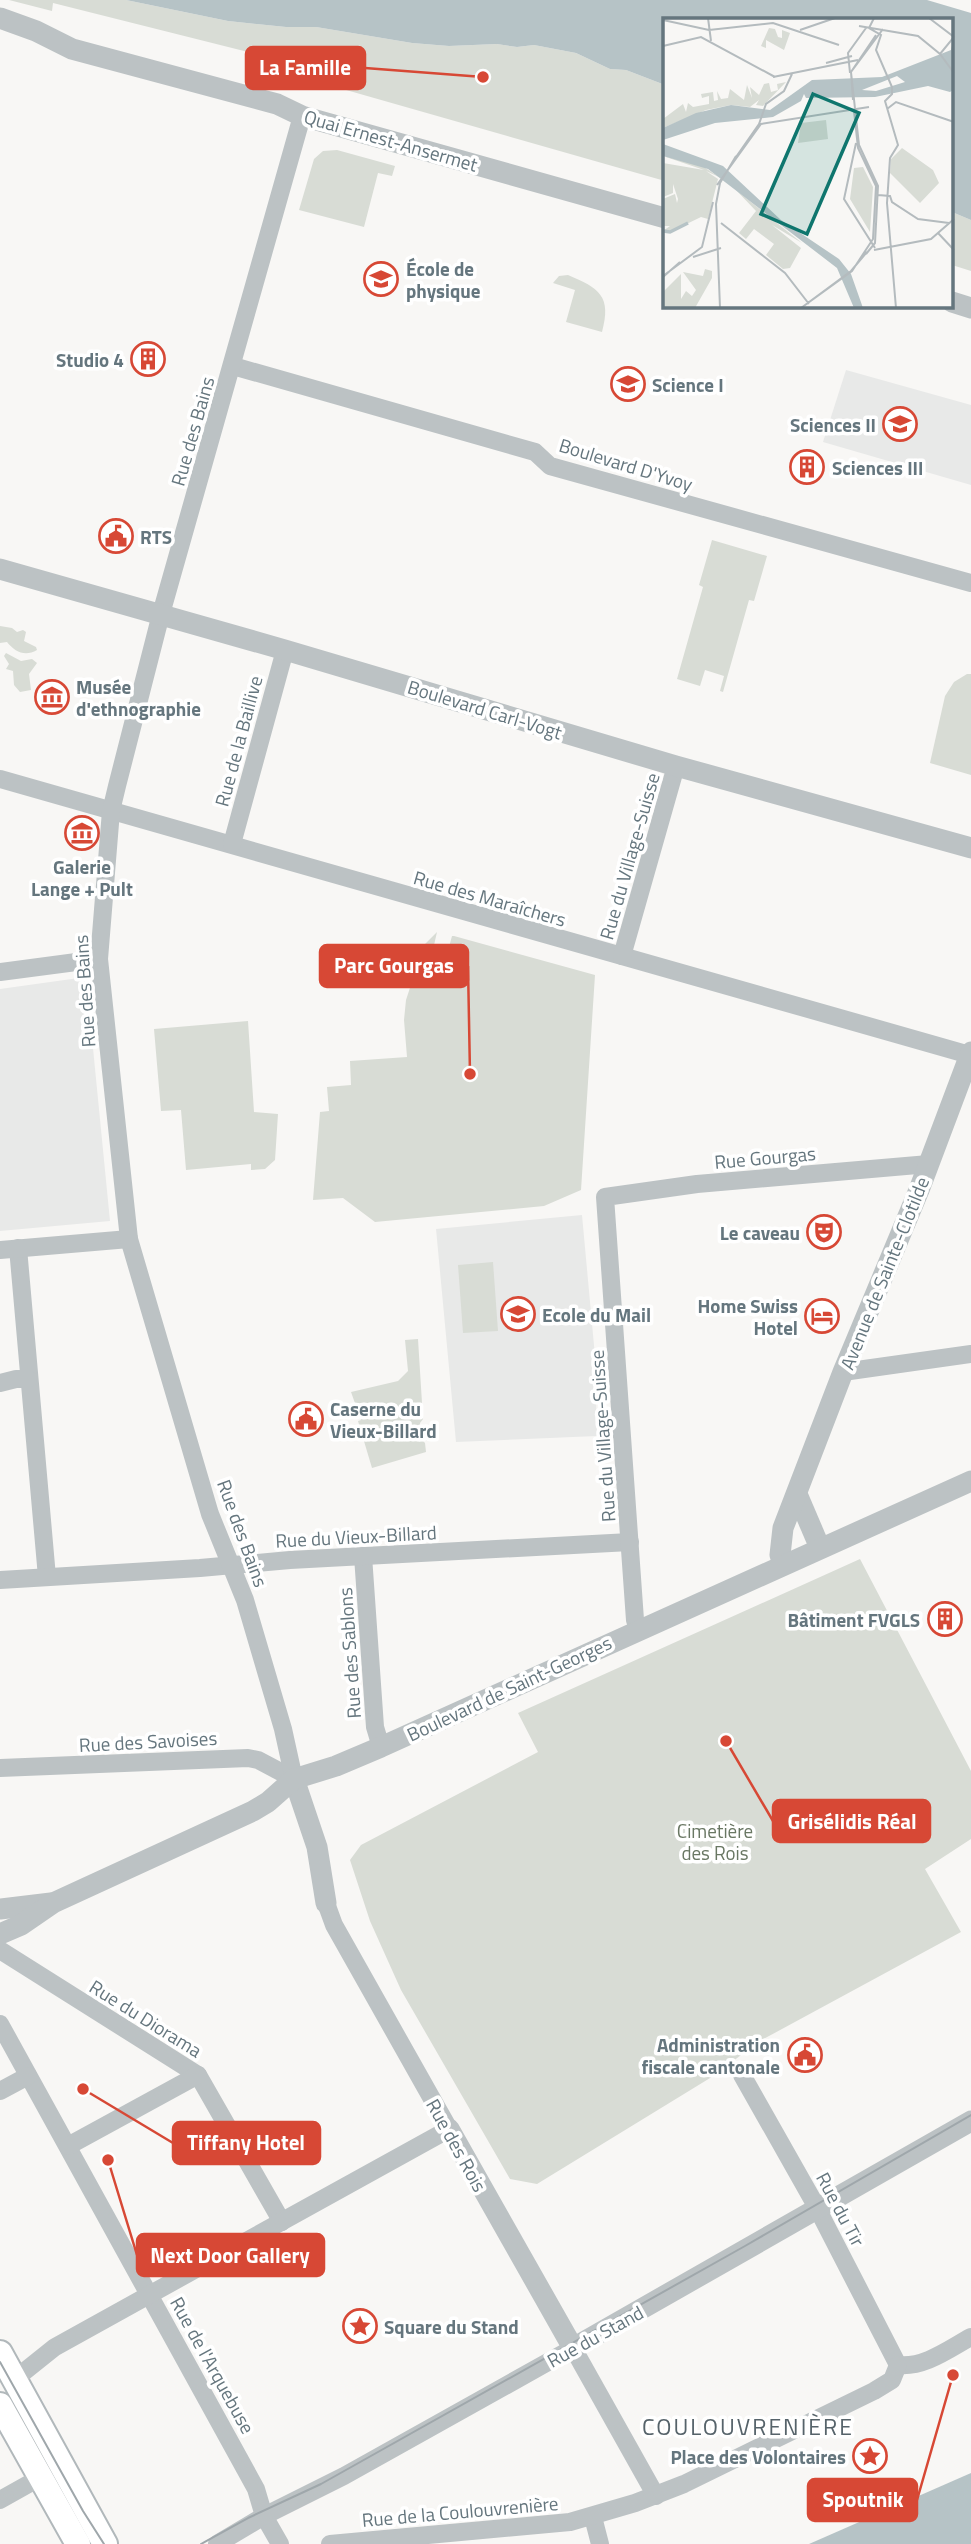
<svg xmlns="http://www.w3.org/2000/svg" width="971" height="2544" font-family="'Titillium Web',sans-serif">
<rect width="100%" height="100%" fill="#f8f7f5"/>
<g fill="#e8e9e8">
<polygon points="846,370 971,405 971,485 823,442"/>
<polygon points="86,977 110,1221 0,1231 0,989"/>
<polygon points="582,1215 595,1356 597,1436 456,1442 436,1229"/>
</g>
<g fill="#d8dcd5">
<polygon points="9,0 126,0 228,21 286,27 316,27 412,43 449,46 497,44 517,47 534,45 576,53 610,69 626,70 665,85 665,181 276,70 288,62 53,3 52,11"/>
<polygon points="337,150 395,166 392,176 378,173 364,227 299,210 314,159 323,151"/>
<polygon points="952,212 971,220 971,271 952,265"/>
<path d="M568 275C599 288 612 296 602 332L566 322 575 290 553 283 559 276Z"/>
<polygon points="712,540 767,556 754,601 749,600 723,692 720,691 724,676 705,670 700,686 677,679 703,587 699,585"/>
<path d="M0 626 12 628 17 632 23 630 26 632 24 641 36 647 37 650C25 657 15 652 7 642L0 643Z"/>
<polygon points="6,653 21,661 32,659 37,663 29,674 31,690 20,692 14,685 13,671 6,669 9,664 4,656"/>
<polygon points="967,674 971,674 971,775 930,763 945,696 954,682"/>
<polygon points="437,932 432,954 446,958 452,936 454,936 595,975 581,1190 544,1206 375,1222 343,1198 313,1200 320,1112 329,1111 327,1087 351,1085 350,1061 407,1057 404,1020 406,1000 424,945"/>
<polygon points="248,1021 254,1112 278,1114 275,1160 265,1169 251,1170 251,1164 186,1170 181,1110 161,1111 154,1029"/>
<polygon points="493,1262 498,1331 463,1333 458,1265"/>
<polygon points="418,1339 423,1419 420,1423 421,1439 425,1443 426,1452 372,1468 358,1421 361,1420 351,1392 398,1381 408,1371 405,1340"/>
<polygon points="860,1559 971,1771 971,1839 925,1869 961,1932 758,2042 715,2075 537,2184 510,2179 401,1990 370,1921 350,1860 361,1845 538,1752 518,1713"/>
</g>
<g fill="#b6c3c6">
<polygon points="126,0 927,0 971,13 971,220 952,212 952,19 665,19 665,85 626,70 610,69 576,53 534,45 517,47 497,44 449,46 412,43 316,27 286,27 228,21"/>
<polygon points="971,2473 971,2544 809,2544"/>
</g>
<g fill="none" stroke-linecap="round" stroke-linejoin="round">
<g stroke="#b1b8bb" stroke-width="28">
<g id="secondary">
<polyline points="0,2353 105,2544"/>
<polyline points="0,2405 78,2544"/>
</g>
</g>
<g stroke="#bcc2c4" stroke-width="18">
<polyline points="233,366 535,452 550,466 971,583"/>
<polyline points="0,779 970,1055"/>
<polyline points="232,844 285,650"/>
<polyline points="622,956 676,766"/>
<polyline points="0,972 99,959"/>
<polyline points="18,1248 47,1577"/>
<polyline points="0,1250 129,1239"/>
<polyline points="843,1372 971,1354"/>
<polyline points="0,1383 16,1379 28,1379"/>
<polyline points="363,1556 375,1727 381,1747"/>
<polyline points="0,1580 200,1568 290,1560 630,1542"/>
<polyline points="638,1630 635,1620 605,1197 697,1184 929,1164"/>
<polyline points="0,1768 248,1758 258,1760 294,1779"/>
<polyline points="294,1779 283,1729 245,1600 210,1514 129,1239 99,959 111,811 117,786 161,614 302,116"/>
<polyline points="0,1950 198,2075 282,2222"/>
<polyline points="0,2024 256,2489 264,2516 280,2544"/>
<polyline points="742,2075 815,2204 898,2365"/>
<polyline points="0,2091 28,2076"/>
<polyline points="68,2146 198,2075"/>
<path d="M898 2365C924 2368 949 2349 971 2337"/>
<polyline points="15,2379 55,2347 449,2129 334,1925 326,1903"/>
<polyline points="0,2500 41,2477"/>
<polyline points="593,2517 600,2544"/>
<polyline points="217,2544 264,2516 344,2476 573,2348 656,2496"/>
<polyline points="330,2544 570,2522 635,2503 684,2484 874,2391 892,2380 898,2365"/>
</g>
<g stroke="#bcc2c4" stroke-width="21">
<polyline points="0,18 36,31 72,49 277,104 302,116 665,218"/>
<polyline points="952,302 971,308"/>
<polyline points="0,569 285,650 676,766 971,848"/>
<polyline points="797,1494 820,1548"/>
<polyline points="784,1564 780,1555 783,1528 843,1372 919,1190 971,1052"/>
<polyline points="294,1779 317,1847 326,1903"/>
<polyline points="0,1909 51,1903"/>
<polyline points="0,1934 21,1925 53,1903 253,1811 268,1802 294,1779 336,1766 381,1747 971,1481"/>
<polyline points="449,2129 573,2348 971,2121"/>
</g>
<use href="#secondary" stroke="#fff" stroke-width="24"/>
<g stroke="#9fa7ab" stroke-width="2">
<polyline points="0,2362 83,2511 104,2544"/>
<polyline points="201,2544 248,2518 321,2484 745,2246 971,2115"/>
</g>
</g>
<defs>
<g id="university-ring" transform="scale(1.75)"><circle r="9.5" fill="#fff" stroke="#d74835" stroke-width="1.5"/><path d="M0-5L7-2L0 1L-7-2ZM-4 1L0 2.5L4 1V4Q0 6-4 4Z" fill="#d74835"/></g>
<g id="building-ring" transform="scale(1.75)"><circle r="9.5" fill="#fff" stroke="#d74835" stroke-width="1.5"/><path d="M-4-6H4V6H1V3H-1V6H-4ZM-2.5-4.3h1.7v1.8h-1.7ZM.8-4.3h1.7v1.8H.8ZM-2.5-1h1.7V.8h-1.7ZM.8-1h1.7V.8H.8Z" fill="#d74835"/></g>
<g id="civic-ring" transform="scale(1.75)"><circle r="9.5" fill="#fff" stroke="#d74835" stroke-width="1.5"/><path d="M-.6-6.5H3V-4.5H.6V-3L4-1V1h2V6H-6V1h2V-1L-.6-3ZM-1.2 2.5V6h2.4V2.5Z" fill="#d74835"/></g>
<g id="museum-ring" transform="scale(1.75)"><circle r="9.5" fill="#fff" stroke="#d74835" stroke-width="1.5"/><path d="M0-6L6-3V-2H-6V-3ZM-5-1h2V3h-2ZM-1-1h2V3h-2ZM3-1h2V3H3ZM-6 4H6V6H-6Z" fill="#d74835"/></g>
<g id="theatre-ring" transform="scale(1.75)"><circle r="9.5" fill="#fff" stroke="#d74835" stroke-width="1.5"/><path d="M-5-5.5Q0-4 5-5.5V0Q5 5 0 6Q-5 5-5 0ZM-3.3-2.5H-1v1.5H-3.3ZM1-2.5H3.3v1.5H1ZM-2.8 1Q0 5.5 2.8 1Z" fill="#d74835"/></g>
<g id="school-ring" transform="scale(1.75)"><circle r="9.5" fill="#fff" stroke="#d74835" stroke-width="1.5"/><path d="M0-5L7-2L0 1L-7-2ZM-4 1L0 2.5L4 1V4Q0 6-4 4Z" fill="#d74835"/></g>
<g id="hotel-ring" transform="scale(1.75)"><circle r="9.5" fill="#fff" stroke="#d74835" stroke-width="1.5"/><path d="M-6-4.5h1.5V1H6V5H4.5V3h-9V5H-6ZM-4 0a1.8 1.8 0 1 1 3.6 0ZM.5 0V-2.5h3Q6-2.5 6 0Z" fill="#d74835"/></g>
<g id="sight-ring" transform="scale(1.75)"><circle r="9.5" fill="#fff" stroke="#d74835" stroke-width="1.5"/><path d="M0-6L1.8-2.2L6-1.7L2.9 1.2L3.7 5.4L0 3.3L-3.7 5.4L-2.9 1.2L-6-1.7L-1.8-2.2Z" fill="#d74835"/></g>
</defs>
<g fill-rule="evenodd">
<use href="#university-ring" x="381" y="279"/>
<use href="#building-ring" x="148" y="359"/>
<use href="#university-ring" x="628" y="384"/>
<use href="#university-ring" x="900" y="424"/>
<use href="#building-ring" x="807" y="467"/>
<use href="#civic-ring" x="116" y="536"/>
<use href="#museum-ring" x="52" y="697"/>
<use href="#museum-ring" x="82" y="833"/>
<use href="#theatre-ring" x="824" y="1232"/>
<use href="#school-ring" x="518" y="1314"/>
<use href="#hotel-ring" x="822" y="1316"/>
<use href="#civic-ring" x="306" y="1419"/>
<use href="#building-ring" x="945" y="1619"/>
<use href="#civic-ring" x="805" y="2055"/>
<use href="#sight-ring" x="360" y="2326"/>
<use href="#sight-ring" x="870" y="2456"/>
</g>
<g text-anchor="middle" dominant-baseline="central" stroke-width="7" stroke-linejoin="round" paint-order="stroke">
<g font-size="19" fill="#65767e" stroke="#fff">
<text transform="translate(391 140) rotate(16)">Quai Ernest-Ansermet</text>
<text transform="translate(192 431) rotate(-74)">Rue des Bains</text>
<text transform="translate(626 464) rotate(17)">Boulevard D'Yvoy</text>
<text transform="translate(485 709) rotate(17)">Boulevard Carl-Vogt</text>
<text transform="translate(238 741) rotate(-75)">Rue de la Baillive</text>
<text transform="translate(629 856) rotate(-74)">Rue du Village-Suisse</text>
<text transform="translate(490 898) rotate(16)">Rue des Maraîchers</text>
<text transform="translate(84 991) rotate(-94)">Rue des Bains</text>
<text transform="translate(765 1157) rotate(-5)">Rue Gourgas</text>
<text transform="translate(884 1273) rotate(-68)">Avenue de Sainte-Clotilde</text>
<text transform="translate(602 1436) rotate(-94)">Rue du Village-Suisse</text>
<text transform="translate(243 1533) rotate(70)">Rue des Bains</text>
<text transform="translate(356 1536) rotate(-3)">Rue du Vieux-Billard</text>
<text transform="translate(349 1653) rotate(-94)">Rue des Sablons</text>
<text transform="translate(509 1688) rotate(-25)">Boulevard de Saint-Georges</text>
<text transform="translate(148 1741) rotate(-3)">Rue des Savoises</text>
<text transform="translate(146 2018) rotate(32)">Rue du Diorama</text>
<text transform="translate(457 2145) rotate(61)">Rue des Rois</text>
<text transform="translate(841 2209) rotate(62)">Rue du Tir</text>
<text transform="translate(595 2336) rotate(-29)">Rue du Stand</text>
<text transform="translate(213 2365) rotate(61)">Rue de l'Arquebuse</text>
<text transform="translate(460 2511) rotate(-5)">Rue de la Coulouvrenière</text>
</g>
<g font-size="19" font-weight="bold" fill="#65767e" stroke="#fff" text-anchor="start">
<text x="406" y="268">École de<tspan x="406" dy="22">physique</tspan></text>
<text x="124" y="359" text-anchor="end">Studio 4</text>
<text x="652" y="384">Science I</text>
<text x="876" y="424" text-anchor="end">Sciences II</text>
<text x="832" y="467">Sciences III</text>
<text x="140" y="536">RTS</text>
<text x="76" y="686">Musée<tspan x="76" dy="22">d'ethnographie</tspan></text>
<text x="82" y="866" text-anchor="middle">Galerie<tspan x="82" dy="22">Lange + Pult</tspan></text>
<text x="800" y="1232" text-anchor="end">Le caveau</text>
<text x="798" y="1305" text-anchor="end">Home Swiss<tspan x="798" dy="22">Hotel</tspan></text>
<text x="542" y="1314">Ecole du Mail</text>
<text x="330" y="1408">Caserne du<tspan x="330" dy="22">Vieux-Billard</tspan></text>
<text x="920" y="1619" text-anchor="end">Bâtiment FVGLS</text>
<text x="780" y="2044" text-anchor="end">Administration<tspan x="780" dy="22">fiscale cantonale</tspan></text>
<text x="384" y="2326">Square du Stand</text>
<text x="846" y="2456" text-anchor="end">Place des Volontaires</text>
</g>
<g font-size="19" fill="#697763" stroke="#fff">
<text x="715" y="1830">Cimetière<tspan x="715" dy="22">des Rois</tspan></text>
</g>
<g font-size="23" letter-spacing="2" fill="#56636a" stroke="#fff">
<text x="748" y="2426">COULOUVRENIÈRE</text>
</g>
</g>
<g transform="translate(663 18)">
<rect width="290" height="290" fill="#f8f7f5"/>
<path d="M106 10 112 11 115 19 119 20V12L127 15 121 32 103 22V30L98 28ZM123 64 100 88 93 87 96 82 87 89 68 87 43 92 0 110V101L20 86 23 94 25 85 30 89 46 86V78L39 80 38 76 50 74 51 83 55 82 54 73 58 81 65 80 67 71 81 82 84 67 89 80 87 69 96 77 101 66 106 65 108 74 115 72 114 66ZM163 102 165 121 135 125 138 105ZM239 130 270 152 276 165 257 185 227 155 228 141ZM0 138 38 147 56 159 43 153 55 161 45 201 38 199 5 215 0 213 7 208H0V181L12 176 14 185 15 181 10 166V175L0 179V145L41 152ZM200 149 210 169 207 214 187 181 191 150ZM73 172 139 225 109 207 138 230 127 250 120 251 103 237 111 226 91 211 83 221 76 215 93 193ZM42 251 49 253V260L32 290H0V274L18 256V281L23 273 29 278 33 272 20 254 40 258Z" fill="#d8dcd5"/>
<path d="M290 23V72L287 74 265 68 212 79 143 80 141 76 138 83 110 99 52 105 0 122V110L33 95 68 87 107 92 149 62 219 59 288 32ZM234 58 242 64 213 73 199 72ZM0 126 60 148 118 202 176 241 188 256 200 290H191L174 250 45 151 0 138Z" fill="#b6c3c6" fill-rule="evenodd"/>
<path fill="none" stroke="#b6c3c6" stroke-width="3.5" d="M0 213 7 214 25 205"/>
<path fill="none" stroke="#b4bbbe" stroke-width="2" d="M45 0 48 23M211 0 206 10 218 17 213 32 229 69V76L222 83 235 127 227 140 224 185 233 290M266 0 291 19 277 36M0 2 46 12 110 5 176 27M196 8 255 18 277 36 291 55M137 12 172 0M0 28 38 19 112 59M163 45 189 38M187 55 185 35 203 10M110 59 195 42M190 82 188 54 213 17M224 91 233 84 291 104M193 125 181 181 212 230M73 139 96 106 103 86 121 73 129 56M54 167 98 106 206 89M215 177 227 178 229 184 255 201 286 205M58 205 122 255 146 286M275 215 291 232M211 232 268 221 291 201M203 236 212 225 215 168 196 127 188 54 220 11M30 239 58 230M0 258 39 229 50 184M0 259 17 244M57 290 53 186 57 165 73 138M138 290 188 253 204 234M138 290 189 253 210 221 213 168 195 130 191 93"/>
<path fill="#0f766e" fill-opacity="0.15" stroke="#0f766e" stroke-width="3.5" d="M150 76 196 95 144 216 98 196Z"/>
<rect width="290" height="290" fill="none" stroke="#65767e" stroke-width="3.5"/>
</g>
<path fill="none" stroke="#d74835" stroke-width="2.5" d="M483 77L365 68M470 1074L468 966M726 1741L773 1821M83 2089L173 2143M108 2160L137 2255M953 2375L917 2500"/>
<g fill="#d74835" stroke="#fff" stroke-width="2.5">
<circle cx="483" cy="77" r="7"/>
<circle cx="470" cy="1074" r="7"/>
<circle cx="726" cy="1741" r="7"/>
<circle cx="83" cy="2089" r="7"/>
<circle cx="108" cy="2160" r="7"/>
<circle cx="953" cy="2375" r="7"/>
</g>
<g fill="#d74835" stroke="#d74835" stroke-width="2.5">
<rect x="246" y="47" width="119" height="42" rx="7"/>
<rect x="320" y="945" width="148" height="42" rx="7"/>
<rect x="773" y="1800" width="157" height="42" rx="7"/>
<rect x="173" y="2122" width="147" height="42" rx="7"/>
<rect x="137" y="2234" width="187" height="42" rx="7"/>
<rect x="808" y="2479" width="109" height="42" rx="7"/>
</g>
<g font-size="21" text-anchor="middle" font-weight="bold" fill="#fff">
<text x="305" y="75">La Famille</text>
<text x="394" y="973">Parc Gourgas</text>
<text x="852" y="1829">Grisélidis Réal</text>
<text x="246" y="2150">Tiffany Hotel</text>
<text x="230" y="2263">Next Door Gallery</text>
<text x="863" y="2507">Spoutnik</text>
</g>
</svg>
